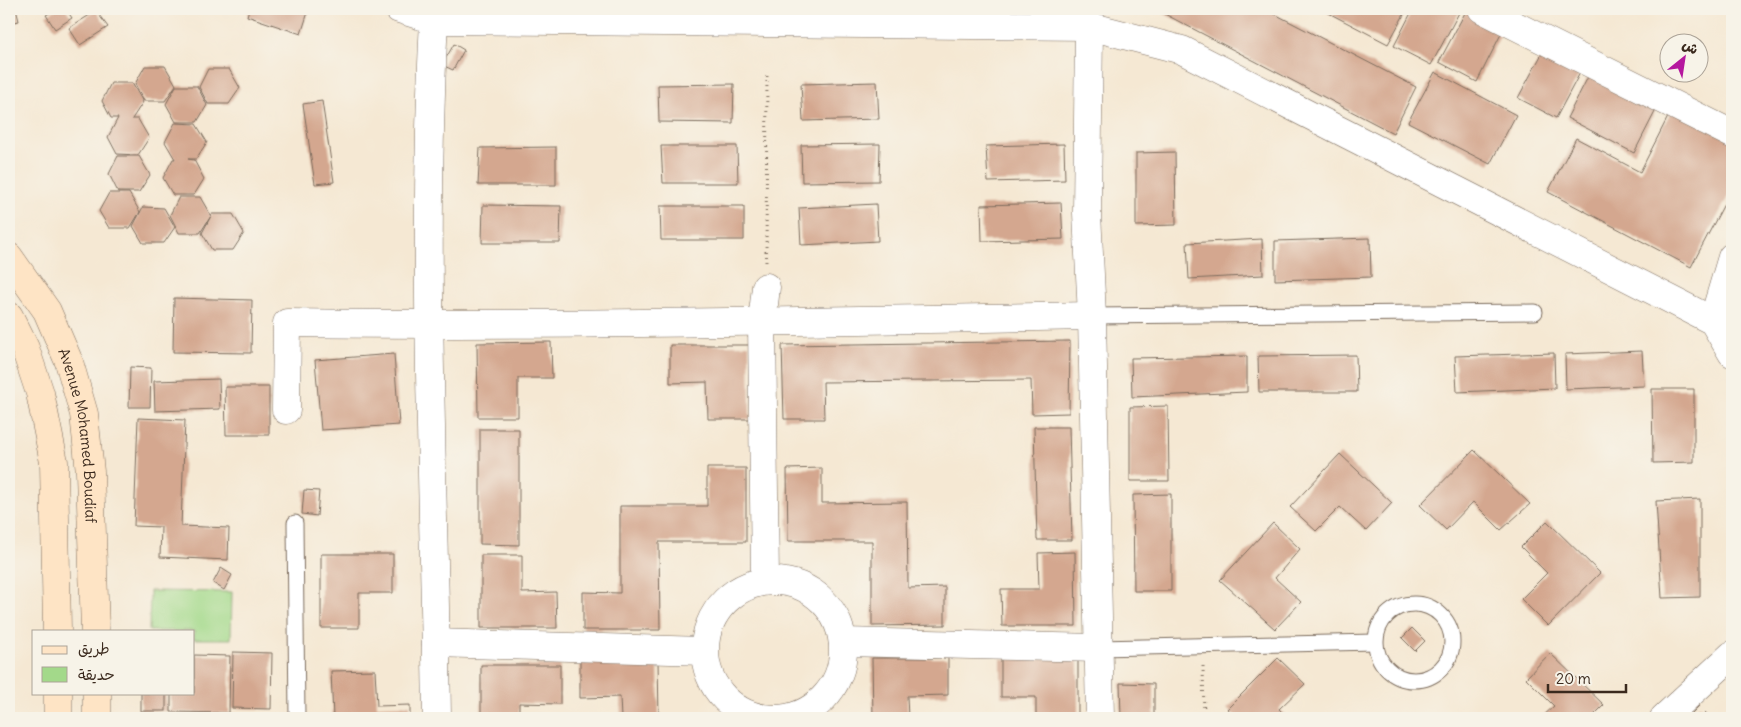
<svg xmlns="http://www.w3.org/2000/svg" width="1741" height="727" font-family="Delius,'Playpen Sans Arabic',sans-serif">
<rect width="100%" height="100%" fill="#f7f3e8"/>
<filter id="ink" filterUnits="userSpaceOnUse"><feTurbulence type="fractalNoise" baseFrequency=".02" numOctaves="2"/><feDisplacementMap in="SourceGraphic" scale="10" xChannelSelector="R" yChannelSelector="G"/><feConvolveMatrix kernelMatrix="1 2 1 2 8 2 1 2 1" color-interpolation-filters="sRGB"/></filter>
<filter id="wash" filterUnits="userSpaceOnUse"><feTurbulence type="fractalNoise" baseFrequency=".0096" numOctaves="4" result="noise"/><feDisplacementMap in="SourceGraphic" scale="20" xChannelSelector="R" yChannelSelector="G"/><feGaussianBlur stdDeviation="1.12" result="paint"/><feColorMatrix in="noise" values="0 0 0 0 0 0 0 0 0 0 0 0 0 0 0 0 0 1.4 0 .05"/><feComposite in="paint" operator="in"/></filter>
<g filter="url(#wash)">
<rect width="100%" height="100%" fill="#f5e8d3"/>
<polygon fill="#a3d98a" stroke="#6f8254" points="150,591 232,592 231,639 194,639 194,631 149,631"/>
<g id="blocks">
<g fill="#d4a78f">
<polygon points="9,9 16,9 19,21 9,23"/>
<polygon points="57,9 66,9 72,18 55,29 46,15"/>
<polygon points="249,9 309,9 301,34 247,16"/>
<polygon points="1155,9 1265,9 1416,87 1393,133"/>
<polygon points="1321,9 1407,9 1388,44"/>
<polygon points="1413,9 1461,9 1431,65 1394,46"/>
<polygon points="96,11 108,27 80,45 69,28"/>
<polygon points="1466,11 1503,30 1477,82 1439,62"/>
<polygon points="454,44 464,50 453,70 442,65"/>
<polygon points="1544,50 1582,69 1556,118 1518,98"/>
<polygon points="145,66 165,66 176,85 165,101 144,101 135,84"/>
<polygon points="208,69 229,69 240,88 229,104 208,104 199,87"/>
<polygon points="1435,72 1516,115 1490,164 1408,122"/>
<polygon points="1589,75 1656,110 1634,153 1567,118"/>
<polygon points="877,82 879,119 803,121 801,84"/>
<polygon points="111,83 132,83 143,102 132,119 138,119 149,138 138,155 117,154 108,137 118,118 111,118 102,101"/>
<polygon points="734,84 733,123 659,122 658,85"/>
<polygon points="176,86 197,86 207,105 197,122 176,122 166,104"/>
<polygon points="322,101 334,182 315,184 303,104"/>
<polygon points="1672,109 1732,140 1732,189 1691,267 1548,192 1576,138 1640,172"/>
<polygon points="175,123 196,124 207,142 196,159 188,159 194,160 204,179 194,195 173,195 163,178 173,159 175,159 165,142"/>
<polygon points="880,144 879,181 802,182 801,145"/>
<polygon points="1064,144 1065,180 988,182 986,146"/>
<polygon points="661,146 737,146 738,183 663,183"/>
<polygon points="556,147 556,185 478,185 480,148"/>
<polygon points="1175,152 1176,225 1136,226 1136,153"/>
<polygon points="118,156 139,156 150,175 139,192 118,192 109,174"/>
<polygon points="109,193 129,193 140,212 130,228 109,228 99,211"/>
<polygon points="179,197 200,197 211,216 200,233 179,233 170,215"/>
<polygon points="1061,203 1063,239 982,241 981,205"/>
<polygon points="876,204 878,241 801,245 799,208"/>
<polygon points="483,205 561,206 560,243 482,243"/>
<polygon points="660,206 744,206 744,240 661,240"/>
<polygon points="143,207 164,208 175,227 164,243 143,243 133,226"/>
<polygon points="212,214 233,214 244,233 233,250 212,250 202,233"/>
<polygon points="1370,238 1371,277 1275,280 1275,241"/>
<polygon points="1262,239 1263,275 1189,279 1187,243"/>
<polygon points="174,298 252,300 251,353 173,352"/>
<polygon points="1070,341 1069,413 1032,414 1031,380 823,382 824,419 784,419 782,345"/>
<polygon points="551,342 552,378 518,378 518,417 478,417 477,343"/>
<polygon points="670,345 749,345 750,419 708,419 707,382 670,383"/>
<polygon points="1642,351 1644,386 1566,389 1565,354"/>
<polygon points="1554,353 1555,388 1457,392 1455,356"/>
<polygon points="394,354 399,425 321,430 315,360"/>
<polygon points="1356,355 1357,392 1259,392 1258,356"/>
<polygon points="1247,356 1247,392 1132,397 1131,358"/>
<polygon points="130,367 151,368 150,407 129,407"/>
<polygon points="219,379 220,409 155,411 154,381"/>
<polygon points="225,387 269,387 269,435 226,435"/>
<polygon points="1652,389 1694,389 1694,462 1653,463"/>
<polygon points="1168,406 1169,481 1130,481 1130,407"/>
<polygon points="138,418 185,420 181,526 229,528 228,560 160,557 161,527 134,526"/>
<polygon points="1034,427 1069,427 1072,540 1037,540"/>
<polygon points="480,429 519,429 519,545 480,544"/>
<polygon points="1474,450 1530,504 1501,530 1473,502 1446,530 1420,505"/>
<polygon points="1340,454 1392,503 1366,531 1340,507 1316,531 1290,507"/>
<polygon points="707,468 746,468 746,542 659,542 660,630 583,630 583,592 620,593 620,506 707,506"/>
<polygon points="822,468 822,503 907,502 908,588 945,587 945,625 872,626 872,541 788,541 787,469"/>
<polygon points="304,490 319,491 317,516 302,514"/>
<polygon points="1171,494 1171,591 1134,591 1133,495"/>
<polygon points="1700,499 1700,597 1662,598 1656,501"/>
<polygon points="1547,521 1600,573 1548,626 1521,599 1547,573 1521,547"/>
<polygon points="1273,523 1300,549 1275,578 1301,602 1275,629 1220,580"/>
<polygon points="1075,552 1076,626 1002,626 1001,589 1039,589 1038,553"/>
<polygon points="321,554 393,554 393,593 359,593 359,628 321,628"/>
<polygon points="481,555 522,555 522,593 556,592 557,628 481,628"/>
<polygon points="221,568 232,575 224,590 213,583"/>
<polygon points="1412,628 1425,641 1415,651 1402,638"/>
<polygon points="233,652 272,653 271,709 232,708"/>
<polygon points="1550,653 1604,705 1591,718 1541,718 1554,706 1526,678"/>
<polygon points="194,655 230,656 229,713 171,712 171,693 194,693"/>
<polygon points="872,658 948,658 948,695 907,696 908,718 873,718"/>
<polygon points="1278,658 1305,684 1279,709 1288,718 1237,718 1227,709"/>
<polygon points="1001,659 1078,659 1078,718 1036,718 1036,697 1001,697"/>
<polygon points="658,660 659,718 621,718 620,697 580,698 580,661"/>
<polygon points="481,665 560,665 560,704 519,703 519,718 481,718"/>
<polygon points="375,670 377,706 410,705 410,718 333,718 331,671"/>
<polygon points="1120,683 1154,684 1154,718 1121,718"/>
<rect x="141" y="693" width="25" height="18"/>
<polygon points="1699,706 1711,718 1687,718"/>
</g>
</g>
</g>
<g filter="url(#ink)">
<use href="#blocks" fill-opacity="0" stroke="#7c6c5d" stroke-width="1"/>
<g fill="none" stroke-linecap="round" stroke-linejoin="round">
<g stroke="#7c6c5d" stroke-width="17">
<g id="lane">
<polyline points="1092,316 1535,312"/>
<polyline points="295,523 297,718"/>
<circle cx="1414" cy="642" r="38"/>
<polyline points="1099,648 1375,642"/>
</g>
</g>
<g stroke="#7c6c5d" stroke-width="29">
<g id="street">
<polyline points="399,9 434,20 1089,26 1182,50 1713,321 1732,353"/>
<polyline points="1482,9 1732,134"/>
<path d="M434 20C422 252 434 485 437 718"/>
<polyline points="1089,26 1087,213 1092,316 1100,718"/>
<polyline points="1713,321 1732,257"/>
<path d="M286 410 287 323C555 326 824 321 1092 316"/>
<polyline points="765,581 762,322 766,287"/>
<circle cx="774" cy="650" r="69"/>
<polyline points="843,642 1099,648"/>
<polyline points="436,643 704,651"/>
<polyline points="1664,718 1732,655"/>
</g>
</g>
<g stroke="#7c6c5d" stroke-width="29">
<g id="secondary">
<path id="s1" d="M9 257 47 311 69 362 84 414 90 472 95 631"/>
<polyline points="9,316 25,348 40,393 54,462 57,631"/>
<polyline points="58,693 58,718"/>
<polyline points="97,693 97,718"/>
</g>
</g>
<g stroke="#7c6c5d" stroke-width="3" stroke-dasharray="1 4" stroke-linecap="butt">
<polyline points="766,262 767,72"/>
<polyline points="1203,666 1204,718"/>
</g>
<use href="#lane" stroke="#fff" stroke-width="15"/>
<use href="#street" stroke="#fff" stroke-width="28"/>
<use href="#secondary" stroke="#fee4c5" stroke-width="28"/>
</g>
</g>
<g text-anchor="middle" dominant-baseline="central" stroke-width="5" stroke-linejoin="round" paint-order="stroke">
<g font-size="15" fill="#3b2a1e" stroke="#f7f3e8">
<text stroke="none"><textPath href="#s1" startOffset="196">Avenue Mohamed Boudiaf</textPath></text>
</g>
</g>
<rect width="1741" height="727" fill="none" stroke="#f7f3e8" stroke-width="30"/>
<rect x="32" y="630" width="162" height="65" fill="#f7f3e8" stroke="#aca397"/>
<rect x="42" y="646" width="25" height="8" fill="#fee4c5" stroke="#aca397"/>
<text x="78" y="654" font-size="15" fill="#3b2a1e">طريق</text>
<rect x="42" y="667" width="25" height="15" fill="#a3d98a" stroke="#aca397"/>
<text x="78" y="680" font-size="15" fill="#3b2a1e">حديقة</text>
<g transform="translate(1684 58) rotate(30)"><circle r="24" fill="#f7f3e8" stroke="#aca397"/>
<path d="M0-4L9 19L0 12L-9 19Z" fill="#b5179e"/>
<text y="-8" font-size="14" font-weight="bold" text-anchor="middle" fill="#3b2a1e">ش</text>
</g>
<path d="M1548 684v8h78v-8" fill="none" stroke="#3b2a1e" stroke-width="2.5"/>
<text x="1556" y="684" font-size="15" fill="#3b2a1e" stroke="#f7f3e8" stroke-width="4" paint-order="stroke">20 m</text>
</svg>
